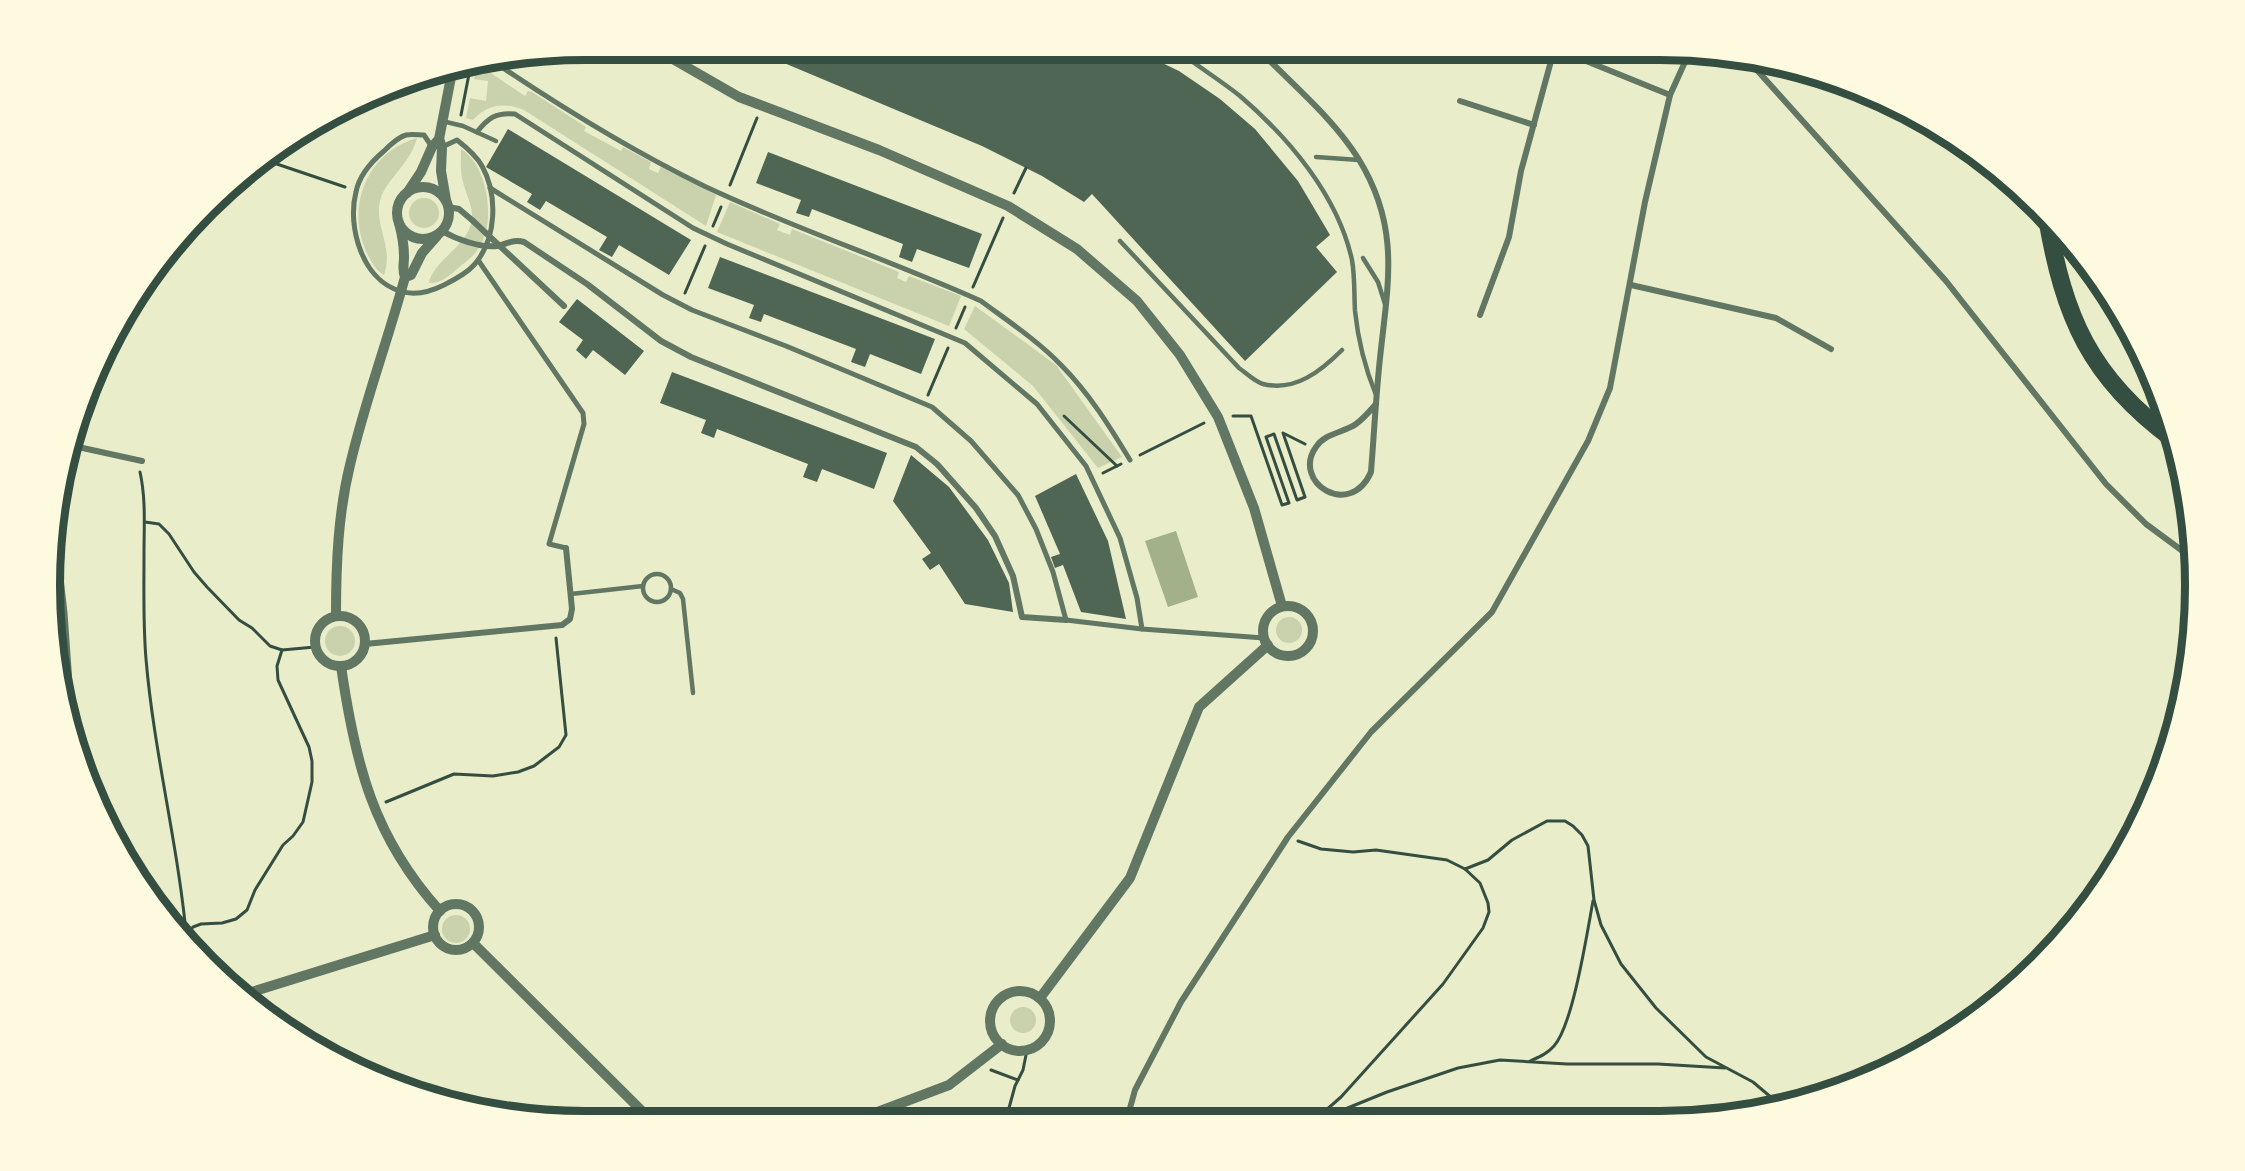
<svg xmlns="http://www.w3.org/2000/svg" width="2245" height="1171" font-family="'Source Serif 4',serif">
<rect width="100%" height="100%" fill="#e9edc9"/>
<g fill="#cad2ad">
<path d="M477 67H482L525 96 528 91 532 92 586 127 584 131 621 151 623 147 651 162 649 169 658 173 661 167 716 195 706 226 524 110C505 102 487 104 473 120L466 118 470 98 486 101 488 81 474 79Z"/>
<path d="M417 138C410 165 385 180 380 201 374 226 394 246 384 275 375 270 371 261 367 253 345 207 367 152 417 138Z"/>
<path d="M461 149C487 165 495 217 482 242 477 254 467 261 457 269 449 276 440 284 429 283 432 263 463 248 470 227 476 210 467 198 463 182 460 172 461 160 461 149Z"/>
<circle cx="424" cy="213" r="15"/>
<polygon points="730,202 780,224 777,230 790,235 792,229 899,272 897,278 906,282 909,276 961,296 949,326 717,232"/>
<polygon points="975,306 1056,365 1122,457 1098,468 1033,386 964,329"/>
<circle cx="1289" cy="630" r="13"/>
<circle cx="340" cy="641" r="15"/>
<circle cx="456" cy="929" r="14"/>
<circle cx="1023" cy="1020" r="13"/>
</g>
<polygon fill="#a3b18a" points="1176,531 1198,597 1168,607 1145,541"/>
<g fill="#4f6655">
<polygon points="753,50 1135,50 1179,71 1220,99 1255,129 1298,181 1330,235 1316,247 1337,272 1245,361 1092,194 1084,202 1042,176 982,146"/>
<polygon points="508,129 691,240 669,275 619,245 612,257 599,250 607,237 546,201 540,210 527,202 532,194 486,167"/>
<polygon points="768,152 982,234 969,268 917,249 912,262 899,257 903,244 812,209 809,217 796,213 801,200 756,183"/>
<polygon points="720,257 935,339 921,374 870,354 865,367 851,362 856,349 764,314 761,322 749,318 754,305 708,288"/>
<polygon points="577,299 644,351 625,375 593,350 586,359 576,350 583,340 559,322"/>
<polygon points="672,372 887,453 874,489 822,469 817,482 803,477 808,464 717,429 714,438 701,433 706,420 660,403"/>
<polygon points="911,455 949,487 988,540 1009,583 1013,612 965,604 939,564 930,570 922,559 931,553 893,501"/>
<polygon points="1076,474 1108,541 1126,619 1081,612 1063,565 1055,568 1051,557 1060,554 1035,496"/>
</g>
<g fill="none" stroke-linecap="round" stroke-linejoin="round">
<g stroke="#344e41" stroke-width="3">
<polyline points="461,115 470,69"/>
<polyline points="262,159 345,187"/>
<polyline points="730,185 757,118"/>
<polyline points="1014,193 1026,168"/>
<polyline points="713,226 721,207"/>
<polyline points="973,287 1003,218"/>
<polyline points="685,293 705,246"/>
<polyline points="956,328 965,307"/>
<polyline points="928,395 948,348"/>
<polyline points="1064,416 1117,466"/>
<polyline points="1233,416 1251,416 1282,505 1289,503 1266,437 1274,434 1297,500 1305,497 1283,433 1305,444"/>
<polyline points="1140,455 1204,423"/>
<path d="M140 472C146 499 144 526 144 554 144 589 143 624 146 659 154 754 179 848 187 943"/>
<polyline points="1103,473 1121,464"/>
<polyline points="145,522 159,524 169,534 194,572 207,587 239,620 252,628 270,646 282,650 315,647"/>
<polyline points="386,802 454,774 493,776 518,772 534,766 559,747 566,735 556,638"/>
<polyline points="1298,841 1321,849 1353,852 1376,850 1447,860 1465,869 1480,883 1488,903 1489,912 1483,928 1443,984 1341,1097 1317,1118"/>
<polyline points="1465,869 1488,860 1512,840 1547,821 1565,821 1573,826 1582,835 1588,846 1594,900 1601,925 1621,964 1656,1008 1706,1057 1753,1082 1779,1104"/>
<polyline points="187,934 193,927 201,924 222,923 236,919 247,910 255,890 283,845 293,836 303,822 312,782 312,761 309,747 278,680 277,666 282,650"/>
<path d="M1530 1061C1539 1057 1547 1054 1554 1046 1573 1025 1587 933 1593 901"/>
<polyline points="991,1070 1018,1080"/>
<polyline points="1323,1118 1387,1092 1458,1068 1500,1060 1567,1064 1658,1064 1725,1068"/>
<polyline points="1006,1119 1015,1086 1023,1070 1027,1050"/>
</g>
<g stroke="#617663" stroke-width="4.5">
<path d="M1177 50C1197 66 1220 80 1240 96 1289 138 1338 196 1352 260 1355 277 1354 294 1355 311 1358 340 1365 368 1376 395"/>
<polyline points="442,121 463,126 496,141"/>
<polyline points="1316,157 1359,160"/>
<path d="M1120 241 1239 368C1246 373 1255 382 1263 384 1295 392 1321 371 1342 350"/>
<polyline points="1363,258 1378,282 1385,304"/>
<circle cx="657" cy="588" r="14"/>
<polyline points="671,589 680,593 683,599 693,693"/>
<polyline points="571,594 643,586"/>
</g>
<g stroke="#617663" stroke-width="5">
<path d="M497 64C564 109 632 151 704 186 795 229 890 260 981 301 1008 321 1038 341 1061 365 1089 393 1110 427 1130 460"/>
<path d="M477 132C488 118 496 112 515 114L693 228 727 244 965 343 1037 404 1086 466 1120 538 1137 598 1142 629"/>
<path d="M432 147 424 135C419 135 411 134 406 135 398 137 390 145 384 151 371 162 359 176 356 192 347 226 362 280 400 291 415 296 430 292 444 285 454 280 466 274 474 265 497 239 498 195 482 166 476 155 466 147 457 140L442 147"/>
<polyline points="490,188 663,295 692,310 786,346 932,407 971,441 1018,495 1036,529 1053,572 1066,620 1142,629 1264,638"/>
<polyline points="478,260 583,413 584,424 549,544 566,548"/>
<polyline points="58,551 65,613 72,711"/>
</g>
<g stroke="#617663" stroke-width="6">
<path d="M1259 50C1293 85 1332 117 1358 158 1401 227 1388 283 1380 358 1376 396 1374 434 1371 472 1350 520 1291 482 1316 447 1325 433 1343 433 1356 424 1363 419 1370 411 1376 404"/>
<polyline points="1559,50 1670,95"/>
<polyline points="1744,59 1756,69 1946,281 2106,484 2146,524 2192,558"/>
<polyline points="1460,101 1534,125"/>
<polyline points="448,207 459,209 472,220 564,306"/>
<path d="M442 231C456 239 480 248 497 246 507 244 513 239 524 242L587 284 661 341 691 357 916 447 937 464 976 508 995 536 1013 576 1022 617 1066 620"/>
<polyline points="1631,285 1776,318 1831,349"/>
<polyline points="1480,315 1509,237 1521,171 1554,50"/>
<polyline points="69,444 80,426 81,417"/>
<polyline points="69,445 142,461"/>
<polyline points="365,644 562,625 570,619 572,609 566,548"/>
<polyline points="1127,1119 1135,1090 1181,1002 1288,837 1371,732 1492,612 1588,441 1610,388 1645,202 1670,95 1690,51"/>
</g>
<g stroke="#617663" stroke-width="10">
<polyline points="657,50 739,97 879,150 1008,206 1077,249 1137,301 1180,355 1218,417 1254,508 1282,606"/>
<polyline points="439,139 442,147 441,171 446,200"/>
<circle cx="423" cy="213" r="26"/>
<polyline points="407,193 421,172 432,147 439,139 452,72"/>
<polyline points="405,277 411,275 422,253 437,236"/>
<circle cx="1288" cy="631" r="25"/>
<path d="M336 615C336 565 338 514 350 465 365 401 388 340 405 277 402 270 404 265 404 257 404 245 402 234 399 223"/>
<circle cx="340" cy="641" r="25"/>
<path d="M341 666C355 763 373 837 440 911"/>
<circle cx="456" cy="927" r="23"/>
<polyline points="473,943 651,1120"/>
<circle cx="1020" cy="1021" r="30"/>
<polyline points="242,995 435,935"/>
<polyline points="1040,998 1130,878 1199,707 1268,645"/>
<polyline points="859,1119 949,1085 1002,1044"/>
</g>
<path stroke="#344e41" stroke-width="18" d="M2047 218C2064 317 2090 378 2173 439"/>
</g>
<path d="M0 0H2245V1171H0ZM585 60H1660A525 525 0 0 1 2185 585V586A525 525 0 0 1 1660 1111H585A525 525 0 0 1 60 586V585A525 525 0 0 1 585 60Z" fill="#fefae0" fill-rule="evenodd"/>
<path fill="none" stroke="#344e41" stroke-width="8" d="M585 60H1660A525 525 0 0 1 2185 585V586A525 525 0 0 1 1660 1111H585A525 525 0 0 1 60 586V585A525 525 0 0 1 585 60Z"/>
</svg>
